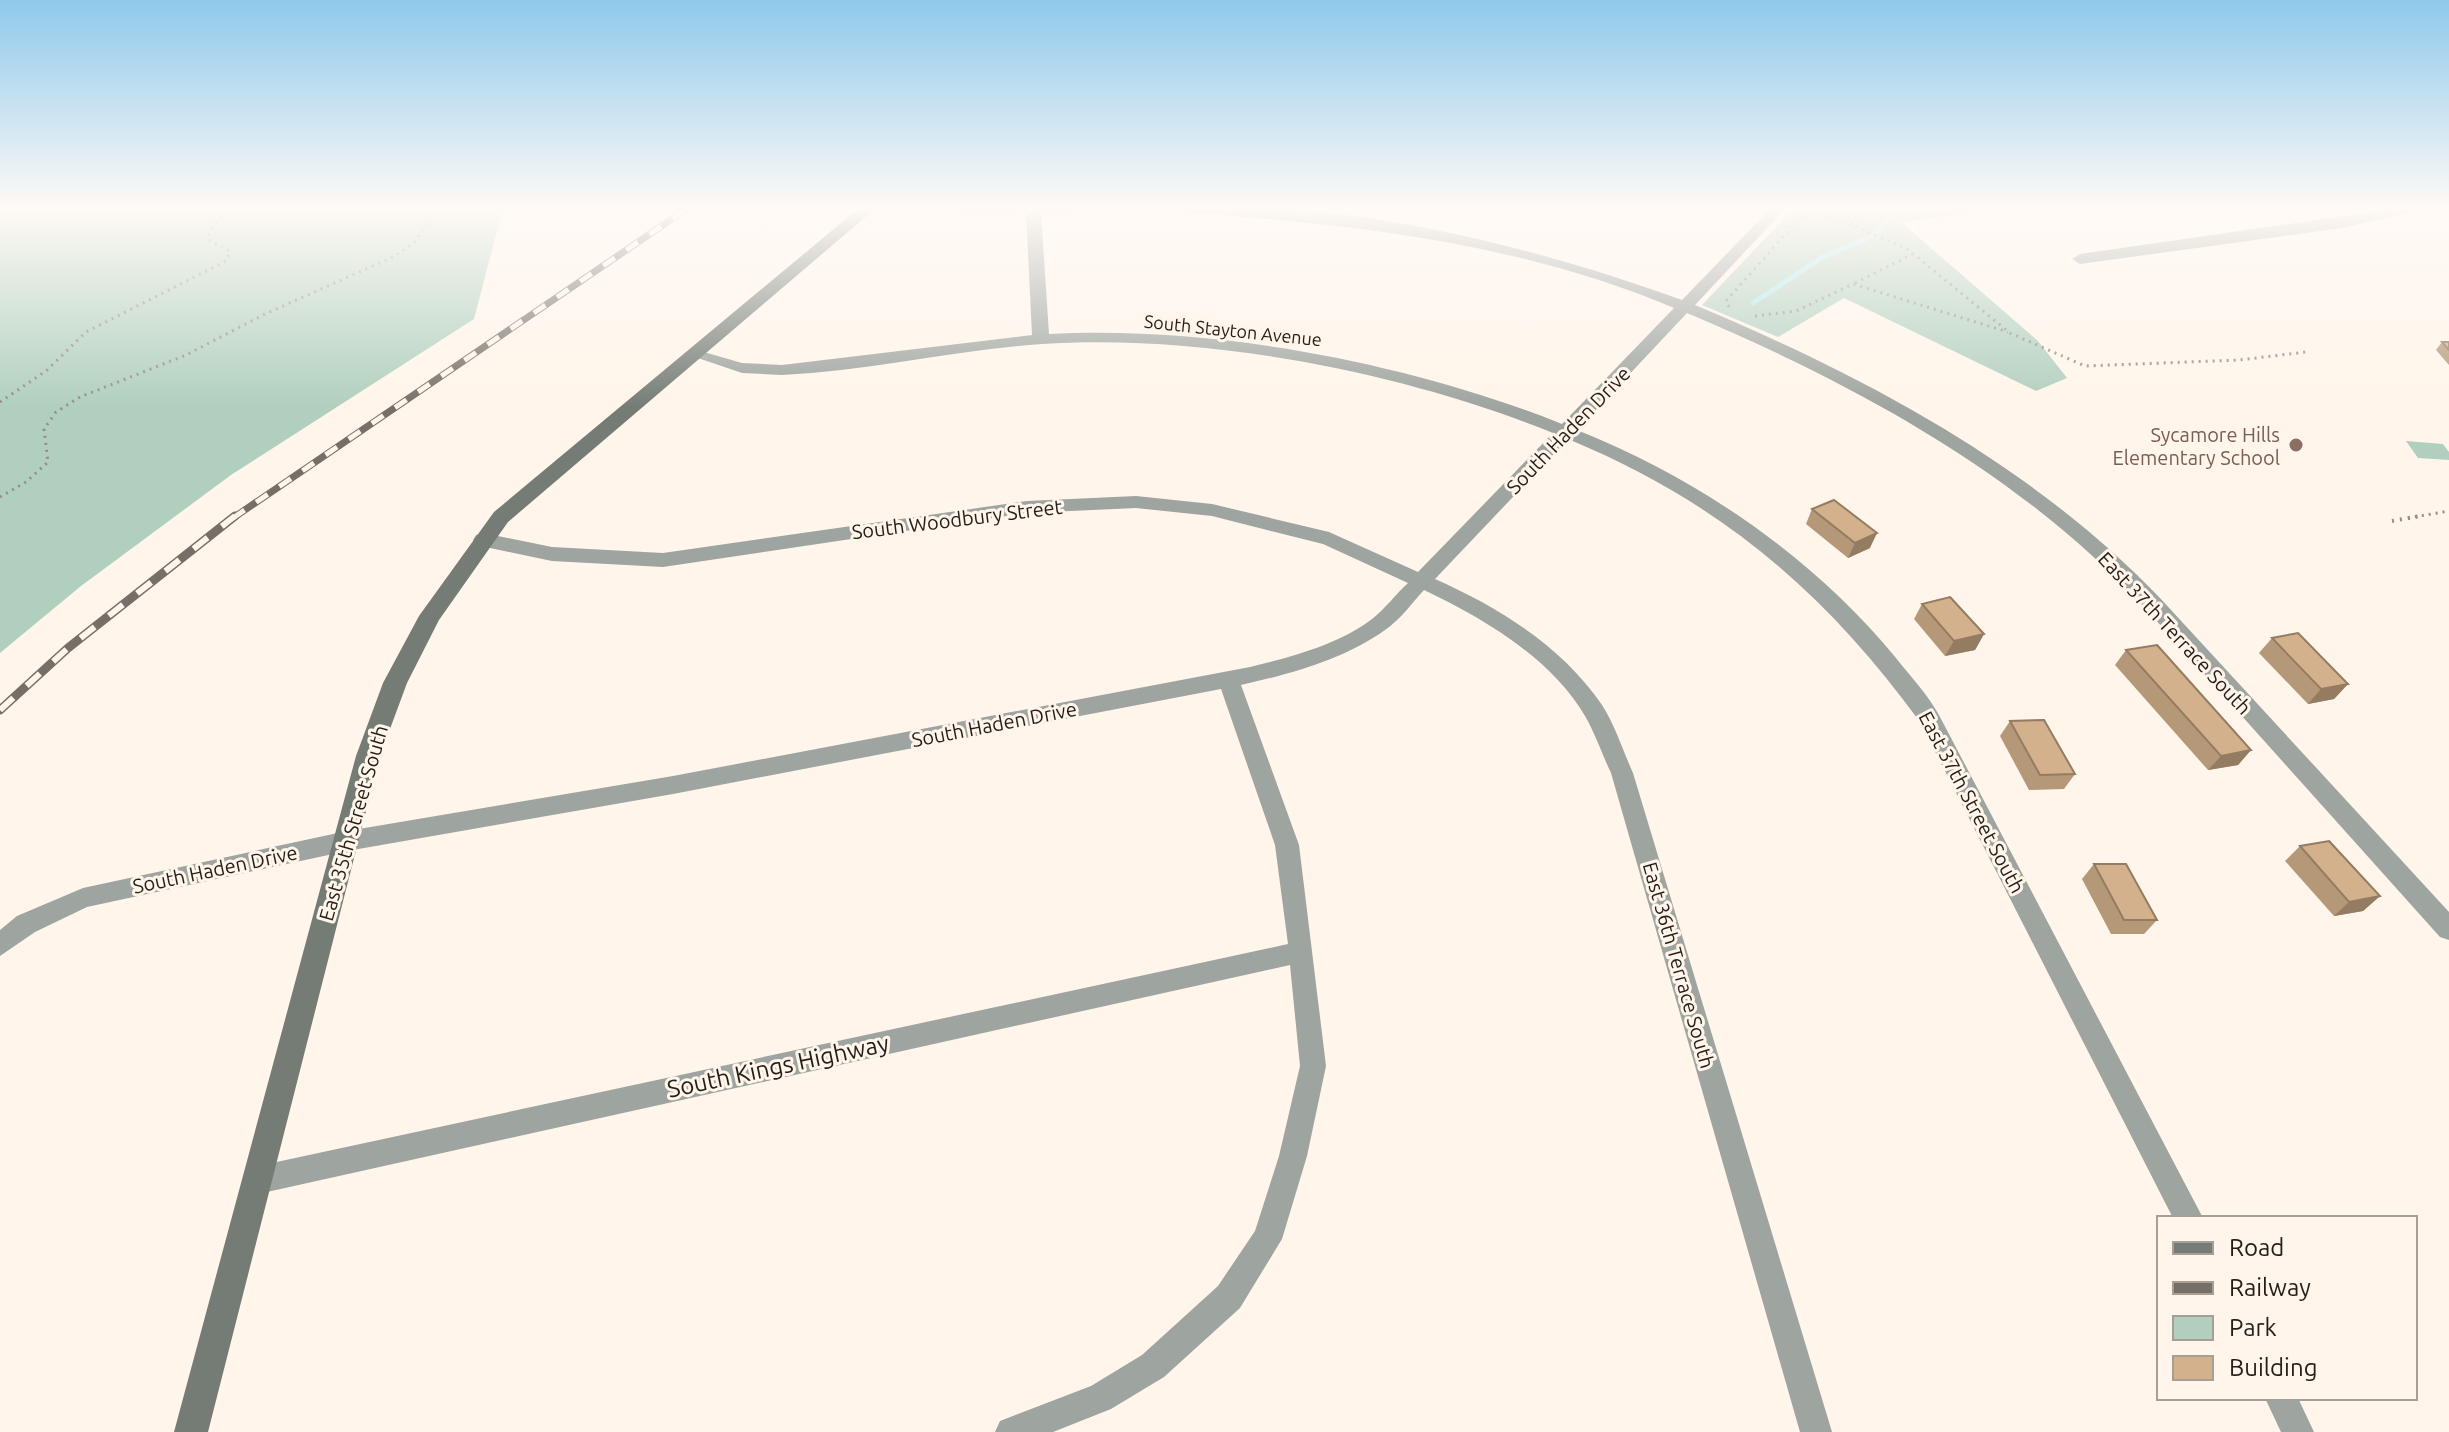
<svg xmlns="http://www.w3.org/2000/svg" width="2449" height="1432" font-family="Ubuntu,sans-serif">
<rect width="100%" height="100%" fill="#fff5ea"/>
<g fill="#b0cfbf">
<polygon points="0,208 503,208 474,319 231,475 81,586 0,653"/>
<polygon points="1794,208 2008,208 1901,222 2038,341 2067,378 2036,391 1844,298 1778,337 1702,305"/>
<polygon points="2406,441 2443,444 2449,452 2449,460 2418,458"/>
</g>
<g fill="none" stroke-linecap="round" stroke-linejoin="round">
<g stroke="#aae9ed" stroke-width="5">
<polyline points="1876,234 1895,208"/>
<polyline points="1753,303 1823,257 1873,236"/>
</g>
<g stroke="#958e86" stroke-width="3" stroke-dasharray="2 5" stroke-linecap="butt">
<polyline points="1810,208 1906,248 2010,333 2085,366 2239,360 2306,352"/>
<polyline points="1839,220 1854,208"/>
<polyline points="1851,224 1865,208"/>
<polyline points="1855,283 1913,254"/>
<polyline points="1729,307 1726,301 1809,208"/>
<polyline points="1755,316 1796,311 1853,284 2008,332"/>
<polyline points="0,402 46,371 86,332 226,261 230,251 210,241 208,235 227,208"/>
<polyline points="0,497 26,482 48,462 44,429 56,412 80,397 186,355 265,314 393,257 414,243 437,208"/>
<polyline points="2408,518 2449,511"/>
</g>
<polyline stroke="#958e86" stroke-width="4" stroke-dasharray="2 6" stroke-linecap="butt" points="2392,521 2420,516"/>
<g fill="#9ea49f" fill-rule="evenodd">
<path d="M953 208H1084L1077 212H1041L1049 334C1213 325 1410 363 1562 424L1674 308C1518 242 1345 223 1178 212L1171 208C1339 198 1524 243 1682 300L1771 208H1786L1695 305C1864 376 2031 464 2160 598L2449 912V940L2440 937 2145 608C2020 473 1855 384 1687 313L1577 430C1699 479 1812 556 1896 658 1911 677 1929 696 1940 717L2203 1218H2173L1920 722C1824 591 1720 502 1568 439L1435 579C1498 607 1562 646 1602 705 1615 725 1623 751 1633 773L1832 1432H1800L1611 773C1602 754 1595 733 1585 716 1551 658 1483 618 1424 590 1412 603 1400 620 1385 630 1343 660 1290 674 1241 685L1299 845 1326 1066 1307 1156 1282 1239 1240 1308 1164 1377 1111 1409 1053 1432H995L1000 1421 1091 1386 1142 1355 1218 1286 1255 1231 1279 1156 1300 1066 1290 965 258 1194 248 1190 244 1180 248 1170 258 1166 1288 944 1275 845 1221 689 673 794 347 851 87 907 35 932 0 956V930L17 916 83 888 347 831 673 776 1250 667C1291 657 1338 645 1372 619 1385 609 1396 594 1408 583L1323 544 1212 516 1136 508 1027 513 663 567 552 561 476 545 473 540 476 535 483 533 552 547 663 553 1027 501 1136 496 1212 504 1329 532 1418 572 1553 433C1404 372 1202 333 1042 344 955 350 869 371 782 375L742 373 689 355 697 350 742 363 782 365 1032 335 1026 212H960Z"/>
<polygon points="2400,208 2429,208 2342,228 2080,264 2072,259 2080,254"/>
<polygon points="2265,1398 2298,1398 2314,1432 2281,1432"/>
</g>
<polygon fill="#747c75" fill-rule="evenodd" points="859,208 876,208 508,522 439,620 407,683 380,756 208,1432 174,1432 356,756 383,683 419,616 494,512"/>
<g stroke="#766f68" stroke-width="7">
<polyline id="rail-far1" points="233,518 688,208"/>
</g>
<g stroke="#766f68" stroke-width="9">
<polyline id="rail" points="0,710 68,648 235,516"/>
</g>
<use href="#rail-far1" stroke="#fff5ea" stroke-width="5" stroke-dasharray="14" stroke-linecap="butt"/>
<use href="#rail" stroke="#fff5ea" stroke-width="6" stroke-dasharray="18" stroke-linecap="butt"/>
</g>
<g fill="#b59878">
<polygon points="2442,342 2449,342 2449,365 2436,350"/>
<polygon points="1812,509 1870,548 1848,558 1806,524"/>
<polygon points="1922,604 1984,634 1975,650 1945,656 1914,619"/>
<polygon points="2272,638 2348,684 2334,699 2308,704 2259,653"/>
<polygon points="2126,650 2251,750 2238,765 2208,770 2115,665"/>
<polygon points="2010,721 2075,774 2064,789 2029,790 2000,736"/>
<polygon points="2300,846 2380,896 2363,911 2334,916 2285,861"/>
<polygon points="2094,864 2157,920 2144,934 2111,934 2082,879"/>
</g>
<g fill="#947c62">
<polygon points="1877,533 1870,548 1848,558 1855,543"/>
<polygon points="1984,634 1975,650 1945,656 1954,641"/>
<polygon points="2348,684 2334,699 2308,704 2321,689"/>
<polygon points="2251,750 2238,765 2208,770 2221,756"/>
<polygon points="2380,896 2363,911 2334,916 2349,902"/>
</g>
<g fill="#d3b18c" stroke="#947c62" stroke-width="2">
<polygon points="2442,342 2449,342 2449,350"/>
<polygon points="1834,500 1877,533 1855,543 1812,509"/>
<polygon points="1950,597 1984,634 1954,641 1922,604"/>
<polygon points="2298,633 2348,684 2321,689 2272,638"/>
<polygon points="2157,645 2251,750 2221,756 2126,650"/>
<polygon points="2044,720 2075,774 2040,775 2010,721"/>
<polygon points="2329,841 2380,896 2349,902 2300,846"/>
<polygon points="2094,864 2126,864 2157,920 2124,920"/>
</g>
<linearGradient id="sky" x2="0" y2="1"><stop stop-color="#8fc9ea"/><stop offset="0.51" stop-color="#fffaf6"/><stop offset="1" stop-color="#fffaf6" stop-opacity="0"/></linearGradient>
<rect width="2449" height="408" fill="url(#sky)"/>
<circle fill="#8d6e63" stroke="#fff5ea" stroke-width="3" cx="2296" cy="445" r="8"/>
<g text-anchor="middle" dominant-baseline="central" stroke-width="6" stroke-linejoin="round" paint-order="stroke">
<g font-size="18" fill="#221e19" stroke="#fff5ea">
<text transform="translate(1233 330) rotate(6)">South Stayton Avenue</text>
</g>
<g font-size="20" fill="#221e19" stroke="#fff5ea">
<text transform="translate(1568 430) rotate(-46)">South Haden Drive</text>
<text transform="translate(957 519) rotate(-7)">South Woodbury Street</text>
<text transform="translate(2175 633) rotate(47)">East 37th Terrace South</text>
<text transform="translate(994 724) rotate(-11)">South Haden Drive</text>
<text transform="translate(1972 802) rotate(62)">East 37th Street South</text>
<text transform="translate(353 823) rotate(-74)">East 35th Street South</text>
<text transform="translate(215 869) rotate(-12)">South Haden Drive</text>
<text transform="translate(1679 965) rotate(74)">East 36th Terrace South</text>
</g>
<g font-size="20" fill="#785e54" stroke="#fff5ea" text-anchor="end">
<text x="2280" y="434">Sycamore Hills<tspan x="2280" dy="23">Elementary School</tspan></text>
</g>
<g font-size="24" fill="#221e19" stroke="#fff5ea">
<text transform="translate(778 1066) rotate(-12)">South Kings Highway</text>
</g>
</g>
<rect x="2157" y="1216" width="260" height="184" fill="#fff5ea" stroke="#a79f96" stroke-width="2"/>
<rect x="2173" y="1242" width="40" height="12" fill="#747c75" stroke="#a79f96" stroke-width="2"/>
<text x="2229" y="1256" font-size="24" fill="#221e19">Road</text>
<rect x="2173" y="1282" width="40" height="12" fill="#766f68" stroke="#a79f96" stroke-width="2"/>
<text x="2229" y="1296" font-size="24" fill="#221e19">Railway</text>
<rect x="2173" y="1316" width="40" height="24" fill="#b0cfbf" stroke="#a79f96" stroke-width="2"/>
<text x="2229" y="1336" font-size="24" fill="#221e19">Park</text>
<rect x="2173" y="1356" width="40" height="24" fill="#d3b18c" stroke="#a79f96" stroke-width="2"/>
<text x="2229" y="1376" font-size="24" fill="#221e19">Building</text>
</svg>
